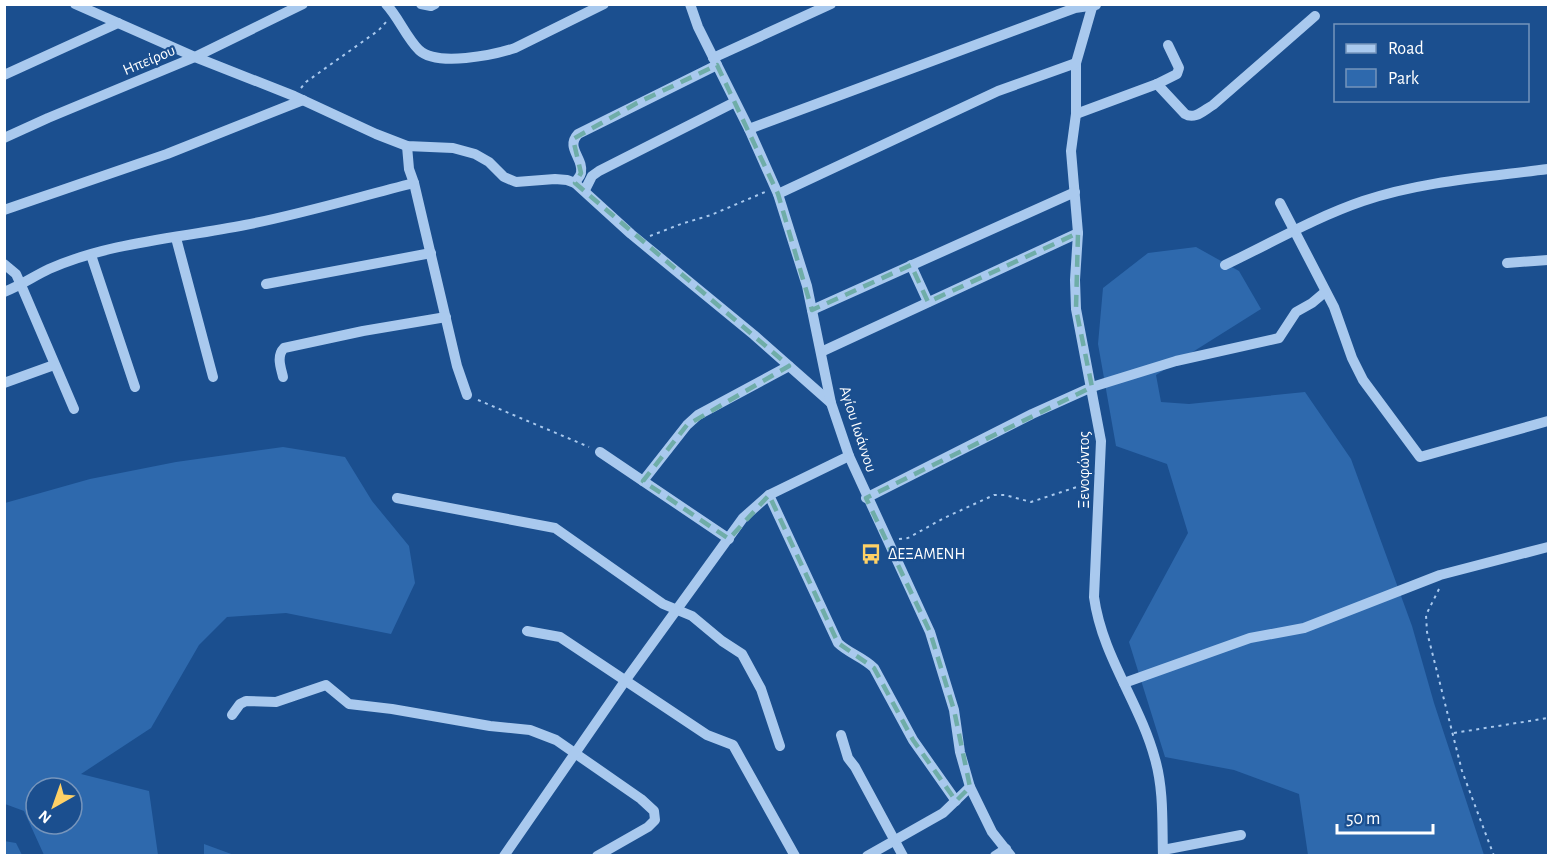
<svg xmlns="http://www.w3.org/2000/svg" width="1553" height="860" font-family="'Alegreya Sans',sans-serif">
<rect width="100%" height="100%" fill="#1b4f8f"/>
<g fill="#2e69ad" fill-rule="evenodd">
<polygon points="1196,247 1239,271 1261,309 1156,375 1161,402 1189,404 1305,392 1351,459 1412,626 1434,703 1484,855 1308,855 1299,794 1234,770 1165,757 1129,642 1188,533 1167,464 1116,446 1098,344 1103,288 1148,253"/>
<path d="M283 447 345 457 372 501 409 546 415 583 391 634 286 613 227 617 199 645 151 728 81 774 149 791 158 855H44L24 811 5 804V503L90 479 176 462ZM36 788H72V824H36Z"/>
<polygon points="4,841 16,843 22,855 5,855"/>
<polygon points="204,844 234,855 204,855"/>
</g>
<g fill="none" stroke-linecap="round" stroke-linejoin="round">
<g stroke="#a9c9ee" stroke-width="2" stroke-dasharray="3 4.5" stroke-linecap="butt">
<polyline points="301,88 306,82 379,30 386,22"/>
<polyline points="650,236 681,224 711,215 765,192"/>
<polyline points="478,400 589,447"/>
<polyline points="899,539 908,538 944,518 994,495 1005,495 1031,502 1089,483"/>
<polyline points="1439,589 1426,615 1427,632 1462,771 1494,856"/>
<polyline points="1454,733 1548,718"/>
</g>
<g stroke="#a9c9ee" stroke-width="10">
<polyline points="75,4 195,57 294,96 376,134 407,146 453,148 475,154 489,162 504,177 516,182 555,179 567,180 575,183 631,234 754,335 831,403"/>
<path d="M386 4C399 18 406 37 419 50 437 67 494 55 515 48L604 4"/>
<polyline points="421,4 431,6 435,4"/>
<polyline points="690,4 698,27 749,129 778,194 807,286 831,403 849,456 930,632 954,710 960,752 970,787 992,832 1011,856"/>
<path d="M1093 4 1076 63V114L1071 151 1078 233 1075 280 1076 309 1101 441 1094 597C1102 656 1140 703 1155 759 1164 790 1162 824 1163 856"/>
<polyline points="713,58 831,4"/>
<polyline points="4,75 118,23"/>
<path d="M1157 84 1185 114C1195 120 1204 110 1213 105L1315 16"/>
<polyline points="1076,114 1157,84 1177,74 1179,68 1168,45"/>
<polyline points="749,129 1075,8 1096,5"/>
<polyline points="4,138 48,118 195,57 303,4"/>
<polyline points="407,146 409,169 414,183 457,366 467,395"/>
<path d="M575 183C577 179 580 177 581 173 584 158 565 148 578 134L717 65"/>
<polyline points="585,190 592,176 599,171 735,102"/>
<polyline points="778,194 998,91 1076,63"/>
<polyline points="1280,203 1334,307 1352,358 1363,380 1420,457 1548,421"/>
<polyline points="4,210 167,154 303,100"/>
<polyline points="176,238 213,377"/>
<polyline points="91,255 135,387"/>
<polyline points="1507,263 1548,260"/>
<polyline points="4,264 16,274 21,285 74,409"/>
<polyline points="911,265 928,302"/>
<path d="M1225 265C1271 243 1316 217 1363 201 1422 181 1487 177 1548 169"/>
<polyline points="266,284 431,253"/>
<path d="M4 292C20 286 34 276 49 269 110 242 180 238 245 225 302 214 358 197 414 183"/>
<polyline points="812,310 1075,192"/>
<polyline points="821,352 1078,233"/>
<path d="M283 377C281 368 276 356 284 348L363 331 446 317"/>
<polyline points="4,383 54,365"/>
<polyline points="600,452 729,539"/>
<polyline points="643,481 687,425 698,415 789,366"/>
<path d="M769 495 838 643C848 653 863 657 874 668L913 740 956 801"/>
<polyline points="397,498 555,528 663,604 692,616 722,641 742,654 761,689 780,746"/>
<polyline points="866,498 1032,414 1092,387 1176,361 1279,338 1296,312 1312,303 1325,292"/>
<polyline points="527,631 560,637 707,735 733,745 795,856"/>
<polyline points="1124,683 1250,638 1304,628 1440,575 1548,547"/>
<polyline points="232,715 240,704 246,701 276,702 326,685 349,704 392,709 490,726 530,730 556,740 641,799 654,811 655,820 648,827 597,856"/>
<polyline points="841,735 848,758 855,767 903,856"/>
<polyline points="1163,850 1241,835"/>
<polyline points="504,856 625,681 743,518 769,495 849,456"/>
<polyline points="867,856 943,813 970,787"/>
<polyline points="995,856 1006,849"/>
</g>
</g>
<path fill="none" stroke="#6fada8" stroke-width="4.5" stroke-dasharray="12 8" stroke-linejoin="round" d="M717 65 778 194 812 310 911 265 928 302 1078 233 1076 309 1092 387 866 498 930 632 954 710 970 787 956 801 913 740 874 668 838 643 769 495 729 539 643 481 687 425 789 366 575 183 581 173 573 139 637 103Z"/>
<defs>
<g id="bus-bare" transform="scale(1.62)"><path d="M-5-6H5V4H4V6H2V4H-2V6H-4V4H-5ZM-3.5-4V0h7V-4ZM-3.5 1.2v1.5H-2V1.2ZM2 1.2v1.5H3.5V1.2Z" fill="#ffd166" stroke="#1b4f8f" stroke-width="2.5" paint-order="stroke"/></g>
</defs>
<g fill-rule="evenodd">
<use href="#bus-bare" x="871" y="554"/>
</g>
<g text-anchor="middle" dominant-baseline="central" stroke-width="4.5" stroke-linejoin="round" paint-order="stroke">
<g font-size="16" fill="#fff" stroke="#1b4f8f">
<text transform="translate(149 60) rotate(-23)">Ηπείρου</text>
<text transform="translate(858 429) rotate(72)">Αγίου Ιωάννου</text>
<text transform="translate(1084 470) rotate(-90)">Ξενοφώντος</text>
</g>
<g font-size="16" fill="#fff" stroke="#1b4f8f" text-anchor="start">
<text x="888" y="554">ΔΕΞΑΜΕΝΗ</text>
</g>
</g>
<rect width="1553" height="860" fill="none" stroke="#ffffff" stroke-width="12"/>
<rect x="1334" y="24" width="195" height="78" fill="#1b4f8f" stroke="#7695bc" stroke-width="1.5"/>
<rect x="1346" y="44" width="30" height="9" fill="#a9c9ee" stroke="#7695bc" stroke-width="1.5"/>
<text x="1388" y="54" font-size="18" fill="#ffffff">Road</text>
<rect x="1346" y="69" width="30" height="18" fill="#2e69ad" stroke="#7695bc" stroke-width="1.5"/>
<text x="1388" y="84" font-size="18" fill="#ffffff">Park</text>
<g transform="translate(54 806) rotate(220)"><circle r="28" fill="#1b4f8f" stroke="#7695bc" stroke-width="1.5"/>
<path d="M0-4.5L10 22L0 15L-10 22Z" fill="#ffd166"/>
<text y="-9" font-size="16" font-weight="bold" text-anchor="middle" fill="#ffffff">N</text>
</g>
<path d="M1337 824v9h96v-9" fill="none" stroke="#ffffff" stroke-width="3"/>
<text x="1346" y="824" font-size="18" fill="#ffffff" stroke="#1b4f8f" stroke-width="4.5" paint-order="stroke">50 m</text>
</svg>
